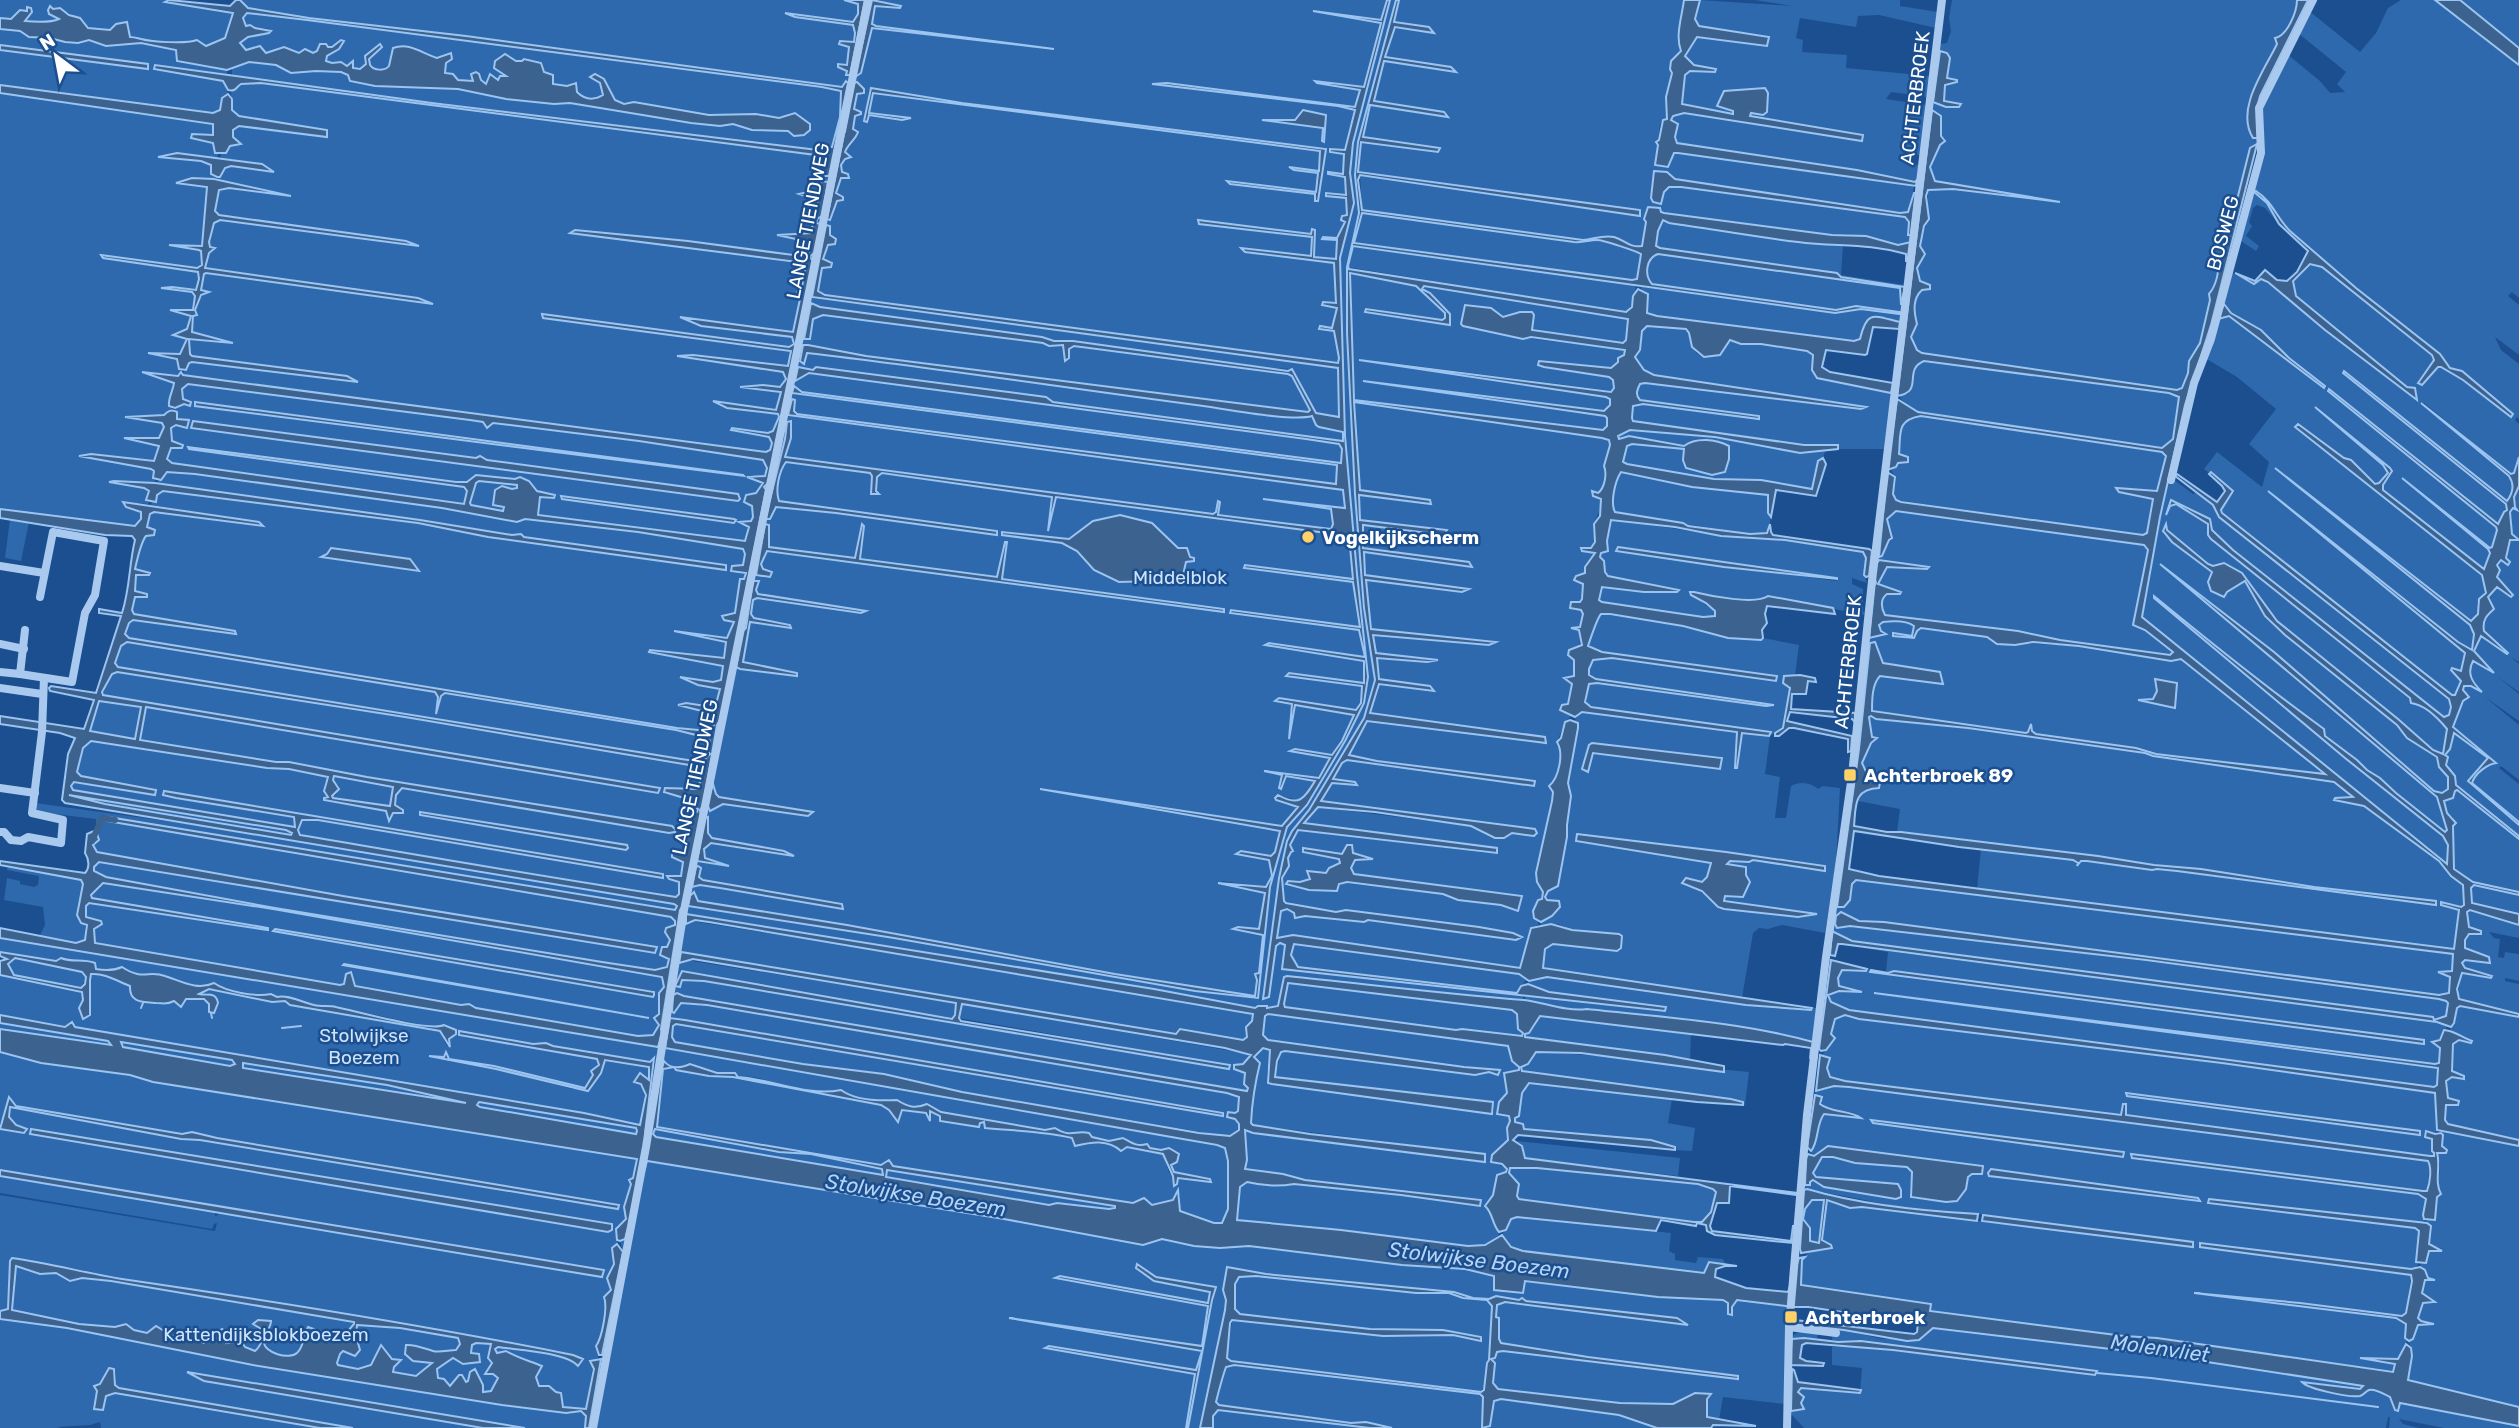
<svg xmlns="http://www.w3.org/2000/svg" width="2519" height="1428" font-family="Rubik,sans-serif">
<rect width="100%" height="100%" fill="#1b4f8f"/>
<g fill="#2e69ad" fill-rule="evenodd">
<path d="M0 0H169L167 2 233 13 234 15 226 38 206 46 181 41 165 43 130 37 129 25 126 22 116 24 110 30 88 28 81 20 60 8 52 9 50 6 49 14 60 19C49 23 38 21 27 22L24 20 32 14 26 8 27 11 20 10 11 19 0 18Z"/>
<path d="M240 0H844L858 4V14L854 22 788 14 795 17 853 25 855 33 854 43 840 41 839 44 849 47 850 51 847 65 838 67 861 73 872 28 1011 44 876 26 872 24 875 6H901L879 0H1387L1382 20 1315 11 1381 22 1364 88 1316 82 1361 90 1356 107 1167 83 1156 84 1338 106 1355 110 1345 150H1330L1331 152 1344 154 1343 174 1329 172 1328 174 1345 177 1347 195 1327 193 1326 195 1346 198 1347 215 1337 238H1322L1337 240V259L1314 257 1315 231 1312 230V234L1198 220 1200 224 1312 237V257L1242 249 1245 252 1334 263 1336 304 1323 302 1322 305 1337 308 1333 328 1320 326V328L1334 331 1339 358 1338 363 825 295 818 291 822 268 825 266C822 254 828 247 836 239L823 245 812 296 1339 368 1341 416 1344 418 1340 258 1354 203 1350 173 1353 143 1390 0H1396L1358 142 1355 175 1359 213 1348 262 1353 246 1498 267 1632 283 1635 284C1637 292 1633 306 1626 312L1347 267V333L1357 476 1354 402 1603 438 1609 440 1610 445 1602 488 1598 493 1593 492 1601 502C1600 513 1596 517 1594 525 1592 535 1597 539 1591 548L1581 549 1582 551 1595 553 1585 567V573L1575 579 1583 584 1582 599 1571 608 1581 610 1583 613 1580 627 1573 629 1579 630C1584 652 1570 656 1574 676L1565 679 1572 683 1568 704 1562 706 1561 710 1571 716 1565 722 1557 742C1564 754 1558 774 1551 784L1553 792 1545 834 1540 886 1543 892 1534 918 1538 921V925L1531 928 1521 968 1294 937 1277 938 1281 911 1287 909 1294 913 1295 918 1305 916 1364 922 1368 920 1516 940 1513 933 1346 910 1336 912 1284 901 1282 878 1287 868 1290 845 1298 830 1487 853 1497 850 1303 823 1318 807 1471 826 1495 838H1504L1512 833 1534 836 1497 823 1320 802 1331 783 1355 782 1333 779 1342 763 1347 760 1533 786 1534 781 1377 761 1349 755 1367 721 1546 743 1545 737 1370 713 1379 684 1433 691 1430 686 1379 679 1377 658 1427 662 1435 660 1375 653 1373 635 1489 645 1494 642 1371 629 1367 608 1376 679 1368 713 1309 810 1292 831 1277 895 1263 999 1269 997 1276 946 1280 943 1285 945 1283 969 1523 996V1001L1284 977 1278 1006 1255 1008 1154 989 686 914 691 921 973 965 1253 1014 1252 1021 1246 1027 1247 1037 1243 1040 1180 1029 1176 1034 681 952 686 960 956 1003 955 1015 952 1019 682 971V980L704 981 955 1023 1230 1065 958 1018 962 1004 1249 1054 1251 1057 1243 1064 1234 1066V1069L1245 1073 1248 1091 684 996 677 993 672 1012H676L681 1003 707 1005 1227 1093 1240 1097 1239 1111 1228 1117 1235 1119 1240 1128 1230 1136H1225L962 1092 884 1074 803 1064 675 1042 672 1037 673 1025 676 1024 1222 1116 1223 1112 670 1019 665 1048 1125 1128 1225 1148 1228 1161V1209L1224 1221 1218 1224 1180 1211V1195L1173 1200 1152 1205 1144 1198 1133 1203 893 1166 887 1160 882 1165 657 1127 663 1069 672 1066 663 1060 645 1133 655 1060 653 1059 650 1062 553 1046 546 1043 533 1044 459 1031V1035L597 1059 599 1065 585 1089 494 1066 449 1059 446 1052 443 1057 430 1056 496 1069 573 1089H590L601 1073 605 1060 649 1067V1080L643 1075 639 1083C648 1094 645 1114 639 1126L584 1113 0 1015V975L82 992 83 1000 79 1008 82 1018 90 1014 91 974C105 974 117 981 130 986L135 1000C158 1009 196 992 209 1003L208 1010 211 1013 208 993 199 994 209 989 272 1002 285 1001 291 1005 440 1032 447 1046H451L449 1039 456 1030 444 1025 437 1028 333 1006H317L283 996 277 997 223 989 214 983C197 991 181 981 165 976 148 970 143 981 122 967 106 975 94 967 79 960 60 968 21 955 0 952V938L525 1024 656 1048 661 1029 680 910 728 678 764 488 768 483 812 254 817 219 822 216V182L818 190 801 195 819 200 813 216 812 233 781 235 811 242 809 257 688 241 575 230 571 232 807 263 793 332 701 326 793 337 794 344 789 347 543 314 791 351 788 366 693 355 681 356 783 372 786 378 780 387 763 385 744 387 781 392 777 410 716 402 727 408 778 414 779 417 773 431 768 433 732 428V431L769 437 772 443 770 450 766 452 182 375 189 363 192 362 356 381 347 376 192 356 190 354 189 339 225 341 192 332C195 319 193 300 207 292L201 291 204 274 206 273 430 303 418 298 205 268 209 253 215 248 210 247 209 242 214 223 220 220 416 245 406 241 219 215 215 211 219 190 229 188 281 194 217 180 225 168 231 166 272 171 262 164 221 158V154L226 153 230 146 240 142 233 138V130L239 126 327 136V130L239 116 232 110 231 91 236 90 241 84 261 83 824 156 825 161 820 172 823 176H829L846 82 842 87 466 36 309 18 248 8ZM869 90 1325 149 1318 201 1316 194 1230 184 1228 182 1317 192 1318 173 1294 170 1291 167 1319 171 1320 151 873 93 869 113 902 120 868 115 865 121ZM811 304 820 307 1053 341H1073L1257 367 1290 369 1316 414 1310 409 1292 376 1288 374 1074 346 1069 349 1064 360 1065 347 1063 345 1049 346 1043 343 823 315 813 319 805 339ZM808 345 866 356 1014 376 807 353 803 363 800 360 803 346ZM1360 520 1446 531 1444 535 1362 525 1363 548 1468 562 1471 567 1364 552 1365 575 1467 590 1462 592 1366 580V606ZM1270 772 1321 779 1307 805 1287 827 1278 853 1270 887 1258 998 1195 991 894 938 694 907V892L698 901 847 925 1115 974 1255 996 1257 980 1255 974 1259 973 1263 935 1234 929 1238 927 1259 929 1265 893 1220 883 1222 881 1266 887 1272 877 1269 860 1238 854 1241 851 1271 856 1275 852 1280 831 1073 794 1282 826 1298 807 1276 800C1300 791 1295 815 1315 781L1285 776 1281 789 1282 775ZM1348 845H1352L1353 853 1370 859 1355 860 1351 868 1354 874 1518 895 1522 896 1518 911 1501 905 1458 900 1443 894 1342 883 1336 891 1309 890 1286 884 1289 881C1297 880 1303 884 1310 877L1307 873H1326L1329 868 1340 863 1339 859 1304 852 1342 854ZM699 877 711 882 842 904 843 908 720 888 700 885 696 887ZM675 1067C696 1069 714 1073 734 1076 743 1077 753 1076 762 1079 786 1086 816 1096 841 1090L848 1096 903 1103C909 1110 920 1107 928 1105L941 1112 1045 1130C1061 1128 1073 1135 1089 1133L1092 1137 1109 1141 1119 1139 1130 1144 1161 1150 1169 1148 1179 1154 1171 1165 1174 1172 1210 1182 1183 1178 1176 1181 1169 1172 1163 1154 1127 1147 1123 1150C1106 1142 1092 1143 1074 1144L1072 1138 984 1122 959 1125 940 1121 941 1116 929 1111 928 1119 927 1114 902 1110 898 1121 889 1110 881 1105 733 1077 696 1075Z"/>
<path d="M1399 0H1684L1679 36 1681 51 1671 62C1672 81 1665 100 1667 119L1663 120 1660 125 1655 165 1669 167 1674 153H1678L1914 184 1911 208 1908 212 1900 213 1675 179 1654 171 1652 187 1664 192 1669 186 1681 187 1905 217 1909 222 1908 234 1911 235V242L1902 245 1846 234 1832 235 1664 213 1661 212 1660 208 1651 207 1647 210 1642 247C1629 248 1625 240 1614 237 1602 235 1594 239 1583 240L1362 210 1360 175 1636 216 1500 191 1357 172 1361 142 1437 152 1439 148 1363 137 1370 105 1447 116 1444 112 1374 102 1384 61 1454 71 1451 67 1385 57 1395 27 1432 33 1429 27 1394 22Z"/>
<polygon points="1700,0 1793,6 1755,0 1900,0 1900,6 1938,12 1936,28 1879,15 1858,16 1856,27 1800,18 1796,38 1803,40 1802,52 1847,55 1846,68 1930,76 1928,97 1891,92 1886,99 1926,105 1920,155 1912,156 1911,164 1919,165 1917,180 1915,182 1857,170 1677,143 1675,137 1677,124 1671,120 1673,116 1684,113 1863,140 1863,135 1750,116 1750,113 1763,115 1765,88 1724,91 1734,114 1682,104 1685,75 1690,71 1716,72 1716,69 1694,65 1685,56 1697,37 1767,46 1769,37 1699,26 1695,19"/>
<path d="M1952 0H2297L2295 14 2279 38 2260 82 2249 98 2247 112 2250 132 2258 138 2257 144 2250 148 2242 185 2231 220 2227 225 2221 256 2218 259V270L2200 343 2189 361 2188 373 2182 388 2177 390 1922 353 1917 350 1911 337C1918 322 1910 303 1922 290L1930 289V285L1920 281 1917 268 1925 254 1920 246 1928 217V190L1953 189 2046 200 1935 181 1930 168 1942 142 1941 116 1932 110 1933 102 1946 107 1961 105 1944 101 1945 84 1956 83 1957 80 1947 79 1950 58 1949 55 1940 51V44L1947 43 1951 31 1949 18Z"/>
<path d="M2401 0H2435L2519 65V298L2512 292 2508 296 2519 305V355L2495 337 2501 350 2519 364V419L2517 417 2515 420 2519 424V457L2514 473 2511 474 2424 403 2421 404 2509 476C2515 485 2512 493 2507 501L2344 372 2506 504 2507 511 2504 512 2498 524 2488 517 2329 390 2328 391 2496 527 2497 530 2492 548H2490L2402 479 2488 549C2491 555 2489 564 2485 569L2476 564 2388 494 2383 490V485L2390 475 2385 463 2315 408 2383 465 2388 473 2379 483 2375 484 2351 460 2344 459 2314 434 2373 487 2482 575 2486 593 2477 603 2479 608 2475 619 2471 621 2463 615 2275 468 2470 625 2473 630 2472 650 2458 642 2268 493 2463 651 2466 656 2464 668 2459 672 2452 669 2461 681 2455 695 2452 696 2222 513 2221 510 2233 490 2204 469 2217 452 2262 487 2269 462 2249 444 2276 409 2237 377 2205 358 2218 319 2229 316 2325 386 2289 358 2261 330 2225 308 2224 304 2230 272 2254 284 2261 279 2268 282 2325 330 2417 400 2416 390 2413 387H2407L2296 296 2293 281 2310 264 2322 267 2432 355 2434 359 2418 381 2441 367 2463 380 2510 417 2513 415 2462 371 2451 368 2440 354 2356 288 2290 231C2275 216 2274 204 2255 192L2267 203 2279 224 2265 208 2257 205 2253 208 2249 222 2252 226 2246 236 2259 246 2256 251 2238 239 2258 167 2262 110 2287 54 2320 81 2330 93 2345 92 2337 84 2346 72 2298 33 2309 11 2360 52 2376 33 2388 8Z"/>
<polygon points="2460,0 2519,0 2519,48 2466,5"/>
<path d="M246 13 493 42 822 87 841 91 840 117 832 147 818 150 232 77V69L249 62 276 65 291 73 316 71 342 72 458 89 506 99 554 104 570 103 691 123 720 126 733 124 752 130 771 129 791 133 809 124 798 117 788 115 770 119 756 114 709 115 634 102 618 103 610 93 607 84 594 78C599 83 604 88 603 96 587 103 579 97 574 82L567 86 553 84 543 72V65L515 61 501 55 495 61 506 76 498 80 488 76 486 84 481 80V76L475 82 458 80 455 75 445 73 446 63 451 61 449 53 437 58 412 46 393 48 389 66C385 71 374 71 370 65L369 59 382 47 378 44 365 56 366 63 360 69 353 68 352 65 347 67 338 62 332 63 326 61 327 56 339 49 341 40 332 47 320 44 317 51C311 55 305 50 299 53 289 48 281 48 271 53L262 50H246L240 43 248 37 269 33 270 29 246 26 243 18Z"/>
<polygon points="0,29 19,31 29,37 50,38 65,42 77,43 89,40 106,46 141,43 176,50 176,59 222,68 227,70 227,74 156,65 154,69 224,81 228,94 223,98 220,110 213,113 0,85 0,50 147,69 0,45"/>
<polygon points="0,93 213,124 214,135 209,137 192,134 213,143 215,153 218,154 217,158 177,153 161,156 201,161 211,165 211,173 215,177 214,179 192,178 178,183 207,187 202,247 174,245 199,249 201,251 202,265 197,268 102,256 103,258 198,271 199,279 196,290 165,288 192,292 195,296 193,310 190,311 172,310 191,316 187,329 175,335 187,339 180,354 152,354 177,359 181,375 147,373 174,383 169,406 172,407 171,411 164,415 128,417 162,424 164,427 159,438 129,439 159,446 154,461 82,457 144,467 154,470 153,478 156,480 151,484 114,481 111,483 144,488 149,491 146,499 149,501 148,504 123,502 126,507 141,512 141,519 135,526 0,509"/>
<path d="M1362 213 1574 242C1583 242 1589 240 1597 240 1603 240 1636 251 1641 254L1637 279 1633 280 1354 243Z"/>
<path d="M1663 220 1669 223 1797 242 1843 246 1841 275 1905 285 1906 288 1902 322C1875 318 1868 307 1860 339L1854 341 1657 316 1647 313 1648 295 1641 289V287L1835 313 1861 309 1900 314V312L1856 306 1836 310 1651 284C1644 275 1646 258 1658 254L1901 288 1903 304 1904 287 1841 277 1837 273 1660 248 1655 246 1658 231Z"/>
<polygon points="1350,272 1416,286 1445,313 1445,318 1443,320 1365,310 1366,312 1450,325 1450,314 1430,293 1422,289 1423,286 1628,319 1626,340 1623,343 1531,330 1533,319 1511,314 1503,318 1491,308 1465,305 1461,324 1463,326 1525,338 1625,350 1616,366 1611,368 1539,361 1538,365 1544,367 1609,377 1613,380 1613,391 1385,362 1606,397 1610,399 1610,405 1604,411 1363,381 1599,415 1607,418 1607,426 1603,430 1353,400"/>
<path d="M1647 326 1687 329 1696 353 1704 357 1720 355 1730 340 1741 344 1760 343 1807 351 1813 355 1817 378 1891 393 1884 449H1838V445H1804L1633 421 1632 418 1633 406 1643 404 1759 418V416L1640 400C1635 395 1637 390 1640 384L1645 383 1861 409 1866 407 1654 375 1644 370 1635 357 1642 331Z"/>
<path d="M1924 361 2169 393 2179 397 2173 439 2162 448 1918 412 1911 409 1901 399 1900 396 1908 394C1913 382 1911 366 1924 361Z"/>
<path d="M188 384 470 420 483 422 487 428 492 423 639 441 763 460 767 468 765 477 749 475 748 478 763 483 762 487 759 488 756 493 746 495 752 506 753 517 747 526 748 534 745 541 641 528 743 549 745 554 743 565 732 567 731 571 746 573 744 579 740 580 735 613 724 620 735 622 727 638 675 632 726 642 724 658 650 650 649 652 723 666 721 680 713 682 684 678 698 685 720 689 716 704C705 710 692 700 679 705L715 714 714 725 709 731 677 728 129 638 125 634 128 623 133 620 236 634 235 631 134 615 132 610 135 597H147V594L134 590 136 575 149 573 135 569 142 542 149 528 147 523 153 512 262 526 259 522 151 505 152 501 156 502 157 495 163 491 418 523 488 537 726 570 725 565 524 537 521 534 512 535 420 520 161 485 157 483 158 481 161 480 167 472 195 474 442 508 517 522 525 519 576 526 577 520 538 515 540 497 554 498 537 491 532 484 515 479 476 475 467 482H456L191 446 188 448 464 487 467 491 465 504 172 463 167 459 171 448H182L183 444 172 441 171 428 176 425 187 428 177 419V412L175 411V408L191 402 183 399 182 389ZM195 402 743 475V476L195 405ZM193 421 476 458 484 457 487 460 738 494V501L192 428ZM333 548 338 549 419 570 323 557Z"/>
<path d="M1921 416 2164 453 2166 456 2157 491 2117 488 2119 492 2153 498 2147 533 2143 535 1896 500 1893 494 1896 481 1891 469 1896 467 1901 456 1899 455C1901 433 1896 420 1921 416Z"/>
<polygon points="1630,430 1715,437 1800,453 1826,449 1812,489 1761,480 1714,479 1627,464 1623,463 1627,446 1632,444 1685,449 1725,472 1729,459 1716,441 1693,441 1685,446 1627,436 1619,439 1618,436"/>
<path d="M1620 472 1692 487 1769 495 1768 513 1771 517 1768 532 1750 534 1692 525 1688 526 1683 523 1615 512C1610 503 1615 481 1620 472Z"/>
<path d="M2169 476 2193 494 2198 492 2213 505 2219 517 2449 699 2451 707 2449 715 2444 717 2233 550 2212 530 2210 519 2171 500 2168 510 2171 505 2176 504 2208 524 2209 528 2257 576 2413 702 2434 716 2447 729 2443 754 2433 750 2398 719 2277 621 2241 573 2224 563 2213 566 2208 564 2166 528 2163 534 2212 572 2208 582 2215 594 2224 597 2227 592 2245 581 2265 616 2285 635 2397 725 2407 738 2437 757 2439 767 2448 777V789L2442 793 2434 791 2274 652 2162 566 2437 796 2447 830 2445 832 2395 793 2380 778 2367 770 2325 736 2315 722 2309 720 2154 597 2345 758 2443 836 2448 845 2449 863 2441 860 2144 621C2137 606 2164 499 2169 476Z"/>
<polygon points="479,481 517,485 515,489 502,486 494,497 526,485 529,515 465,507 476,482"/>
<path d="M2519 486V662L2511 657 2519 664V692L2498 677 2519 694V721L2485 697 2519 725V780L2501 766 2499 768 2519 784V822L2473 784 2472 779 2488 765 2496 763 2453 727 2464 699 2463 690 2464 686H2471L2481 693C2473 683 2466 673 2473 661L2490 670 2473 651 2481 636 2508 653 2484 631V623L2491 606 2489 594 2497 587 2510 597 2511 591 2497 576V565L2501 560 2508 565 2507 550 2512 534 2510 512 2513 508 2516 510 2514 497Z"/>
<polygon points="1895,511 2145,545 2148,550 2133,625 2145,630 2173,652 2170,655 2060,640 2018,631 1885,615 1882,605 1884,596 1901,592 1878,584 1887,567 1928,567 1879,560 1876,563 1877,555 1884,552 1892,538 1887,519"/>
<polygon points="10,519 29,522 21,561 5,558"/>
<path d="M1612 519 1721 536 1785 540 1863 552 1866 558 1864 575 1867 583 1852 578V584L1863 589V611L1865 615 1768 596 1762 600 1694 597 1715 611V616L1711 618 1602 603 1599 600 1601 587 1644 592H1677L1678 590 1608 576 1600 557 1607 544ZM1618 547 1836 578 1837 581 1617 551Z"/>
<path d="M1601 614 1666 623 1728 638 1754 640 1763 638 1799 645 1795 676H1785L1790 688 1783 728 1770 736 1765 774 1780 777 1775 818H1786L1791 786C1799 781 1811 782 1818 789L1823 786 1840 788 1836 863 1825 933 1782 925 1768 929 1759 928 1753 933 1742 998 1542 967 1545 949 1578 929 1572 930 1558 924 1541 925V922L1552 916 1545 897 1548 891 1558 886 1567 837V825L1570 805 1568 784 1578 728 1574 721 1582 712 1737 732 1735 767 1742 733 1770 735 1771 732 1603 709 1586 704 1589 684 1597 683 1766 706 1774 704 1593 678 1590 676 1589 669 1593 660 1612 658 1776 681 1777 676 1602 652 1588 646C1589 641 1598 617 1601 614ZM1592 743 1721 757V769L1593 753 1587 771 1583 769 1589 745ZM1577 835 1792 860 1825 866V871L1752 860 1749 862 1730 861 1727 864 1746 875 1747 879 1723 897 1724 901 1787 909 1813 915 1791 916 1724 909 1718 907 1686 879 1702 882 1707 877 1712 863Z"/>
<path d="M1891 622 1911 623 1914 626 1912 636 1894 633 1909 639 1921 628 1987 637 1992 642 2079 646 2171 661 2181 659 2325 774 2156 754 2136 748 2036 734 2032 731V724L2028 732 2026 733 1871 711C1873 700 1872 684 1880 676L1943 683 1940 672 1883 663 1875 642 1870 643 1869 638 1881 636 1880 623Z"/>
<polygon points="127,642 436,692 438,697 436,714 441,696 444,693 676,730 708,738 710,740 710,754 702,762 681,759 118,667 115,663 121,646"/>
<polygon points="123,672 405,717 701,767 703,771 698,789 665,788 665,794 684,798 698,809 697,813 692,814 688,828 677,827 676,829 672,826 367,777 289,762 276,762 139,740 145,707 660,789 103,695 102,692 112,674"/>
<polygon points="99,701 141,707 134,739 90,731"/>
<path d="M1871 716 1876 719 1968 728 2145 753 2153 756 2334 782 2353 797 2335 798 2334 800 2364 806 2439 861 2451 876 2463 885 2464 905 2461 907 2441 905 2459 910 2454 950 1977 889 1981 849 2073 860 2078 866 2082 861H2087L2152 870 2157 869 2177 871 2435 905 2436 901 2314 887 2201 869 2154 865 2098 856 1897 832 1900 809 1858 801C1863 790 1867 789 1879 788L1870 780 1862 763 1871 743 1876 738 1872 737 1869 717Z"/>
<path d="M2454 732 2489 758 2468 781 2519 825V836L2456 785C2454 773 2447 768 2445 755L2450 749Z"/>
<path d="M90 741 267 768 289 769 328 777 324 785 328 797 326 801 387 811 388 820 393 813H403V809L395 806 396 795 402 788 669 833 675 832V835L683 837 688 842 684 853H672L683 862 681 876 668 875 669 879 679 883V894L676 897 300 835 298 830 299 821 304 819 318 820 662 878 663 874 163 795 294 817 295 827 73 790 71 786 74 782 155 795V789L81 776 77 772 83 748ZM420 812 627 845 628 847 626 850 420 815Z"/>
<polygon points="334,776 393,787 390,806 332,798 331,796 336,795 339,786 333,780"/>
<polygon points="2455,790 2519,839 2519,892 2473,882 2454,869 2453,817 2447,813 2444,801 2454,796"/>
<polygon points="70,794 286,830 292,833 291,835 71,797"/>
<polygon points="35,803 246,832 674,904 677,906 677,910 108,817 107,821 671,917 675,921 675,925 665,928 664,930 670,940 661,955 669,959 669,964 659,970 602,962 275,908 106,877 94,871 94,867 99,861 656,953 656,947 343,896 97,852 93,845 99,839 96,830 96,819 38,812"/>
<path d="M8 867 81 880C84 886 81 889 81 896 81 912 87 924 85 941L76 943 40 935 45 925 43 907 4 900 7 878 20 881V884L34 887 38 885 39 876 7 870Z"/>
<path d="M1856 880 2453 954 2452 971 2439 973 2450 977 2449 993 2439 995 1884 922 1859 921 1841 912 1836 916 1837 907H1844C1854 897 1848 887 1856 880Z"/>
<path d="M103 883 275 910 662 977 664 987 658 997 659 1014 654 1018 659 1025 653 1035 638 1036 476 1008 469 1004 462 1005 355 986 346 974 344 984 340 985 95 943 94 929 101 921 86 916V906L89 903 265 930 268 929 92 898 91 895ZM274 929 654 991V995L652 997 359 947ZM344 964 648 1017H636Z"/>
<polygon points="2473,885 2519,895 2519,914 2472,903 2470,893"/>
<polygon points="2469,910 2519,925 2519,938 2489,932 2494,938 2500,939 2498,957 2504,958 2505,952 2519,954 2519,981 2505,978 2505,981 2519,984 2519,1140 2451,1125 2445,1121 2446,1105 2459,1101 2448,1098 2446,1081 2452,1071 2453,1044 2457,1036 2450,1030 2454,1023 2461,974 2490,978 2491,975 2465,968 2462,963 2465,960 2490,963 2489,957 2465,948 2465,940 2469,934 2481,934 2480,931 2469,927 2467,912"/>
<polygon points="1835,924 1837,928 1850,926 1990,941 2439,999 2447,1001 2446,1016 2434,1020 2433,1017 1852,941 1832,931"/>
<polygon points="1294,944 1520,974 1526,980 1517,993 1298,967 1291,955"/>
<path d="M1864 948 2437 1022 2447 1026 2440 1040 2434 1041 2433 1044 2440 1047 2437 1086 2435 1087 1895 1017 1849 1010 1838 1006 1828 998V995L1839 991C1834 955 1864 969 1886 972L1888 952Z"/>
<polygon points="15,958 82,972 86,977 81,988 14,975 8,965"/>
<polygon points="1547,977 1746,1005 1811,1010 1812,1008 1817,1008 1813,1042 1762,1030 1587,1009 1577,1010 1525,1002 1525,996 1665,1010 1665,1007 1549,992 1528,984 1529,981"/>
<polygon points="1288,983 1512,1010 1517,1014 1518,1029 1523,1033 1522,1037 1462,1029 1457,1030 1285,1007 1284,1004"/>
<path d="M1268 1014 1508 1046 1512 1061 1519 1067V1070L1505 1073 1507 1093 1499 1102 1498 1114 1509 1116 1510 1121 1507 1128 1508 1140 1492 1155 1491 1162 1507 1168 1506 1172 1499 1173 1493 1195 1485 1205 1490 1210 1499 1235 1485 1245 1468 1246 1300 1225 1237 1220 1240 1187 1247 1182C1264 1186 1276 1187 1294 1184L1401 1195 1480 1206V1200L1305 1180 1283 1174 1244 1169 1247 1160 1244 1130 1253 1133 1484 1162 1485 1154 1253 1125 1251 1123 1253 1093 1259 1063 1254 1058 1263 1048 1270 1049 1267 1076 1272 1084 1492 1114 1494 1111 1493 1102 1275 1077 1281 1052 1285 1051 1475 1075 1489 1072 1498 1075 1499 1069 1464 1067 1268 1040 1263 1035 1265 1016Z"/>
<polygon points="1845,1015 1859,1019 2222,1063 2435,1093 2437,1130 2435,1134 2426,1132 2426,1137 2432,1139 2434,1156 2125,1115 2125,1104 2123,1105 2121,1115 1845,1081 1830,1077 1827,1072 1828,1060 1822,1055 1826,1050 1833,1022 1835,1019"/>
<polygon points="1540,1016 1691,1034 1690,1060 1524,1037 1525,1033 1534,1028"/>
<polygon points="0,1023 108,1041 111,1045 66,1041 0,1029"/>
<polygon points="121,1042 232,1060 235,1064 230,1066 123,1047"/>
<path d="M0 1052 41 1063 131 1075 153 1082 637 1159 625 1203 626 1219 617 1226V1244L612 1248 615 1258 610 1270 611 1290 600 1341 596 1346 599 1355 593 1366 586 1409 564 1407 566 1413 574 1411 584 1413 587 1425 585 1428H525L191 1373 204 1381 483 1428H353L119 1388 116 1386V1372L109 1368 98 1386 94 1408 103 1410 106 1396 115 1393 320 1428H101L100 1422 90 1425 57 1427 62 1428H0V1319L8 1320V1309L0 1311V1195L215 1231 217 1223 214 1224 212 1229 0 1193V1176L215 1212V1216L218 1215 219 1212 602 1277 603 1270 0 1170V1129L24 1133 26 1129 16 1125 9 1117 10 1107 181 1139 200 1140 617 1209 619 1205 217 1138 192 1132 182 1134 22 1107 9 1102 4 1120 0 1123ZM35 1129 287 1171 612 1230 608 1232 30 1133V1130Z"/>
<path d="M1536 1052C1607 1054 1680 1066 1749 1072L1745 1105 1731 1099 1521 1071V1067L1528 1064Z"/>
<polygon points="243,1063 387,1085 463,1101 466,1103 242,1068"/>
<polygon points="1529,1083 1672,1099 1668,1123 1695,1128 1692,1151 1675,1150 1675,1147 1651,1140 1524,1129 1515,1122 1515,1118 1519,1116 1521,1093"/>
<path d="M1834 1086 2041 1110 2428 1161 2430 1164 2427 1191H2423L2131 1155 2132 1159 2418 1194 2426 1199 2423 1215 2424 1223 2422 1224 2222 1200 2210 1199 2208 1202 2415 1228 2419 1230 2416 1261 2418 1263 2417 1267 2411 1269 2200 1244V1247L2411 1275 2406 1313 2402 1316 2194 1292 2404 1320 2406 1324 2405 1338 2407 1340 2399 1359H2368L2395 1364V1371L2295 1358 2274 1353H2255L2157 1338 2124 1336 1929 1311 1930 1304 1801 1285C1800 1273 1800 1253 1814 1250 1821 1248 1826 1250 1831 1248V1245L1822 1240 1826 1200 1850 1208 1862 1207 2193 1247V1242L1978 1214 1895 1206 1807 1189 1802 1193 1801 1209V1191L1804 1186C1800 1178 1802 1162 1807 1154L1805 1185H1809V1182L1813 1180 1824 1187 1896 1199 1901 1197V1190L1898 1184 1816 1177 1813 1173 1821 1159 1827 1156 1855 1163 1907 1167 1912 1172 1910 1193 1912 1198 1946 1202 1960 1198C1966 1191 1965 1179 1972 1174H1982L1983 1166 1828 1146 1813 1156 1811 1151 1815 1145 1822 1116 1824 1114 1861 1117 1854 1113 1822 1106 1821 1097 1815 1095 1816 1091ZM1871 1121 2123 1152V1157L1873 1123ZM1991 1169 2198 1198 2200 1201 1989 1176 1988 1173Z"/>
<polygon points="479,1102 636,1128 637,1131 636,1134 480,1107 477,1105"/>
<polygon points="655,1129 780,1152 811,1154 882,1169 883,1175 656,1137 653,1134"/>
<polygon points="2441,1130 2519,1146 2519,1407 2423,1385 2407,1378 2412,1357 2409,1341 2414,1339 2418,1325 2433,1324 2421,1321 2418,1318 2423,1303 2434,1304 2434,1300 2424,1296 2422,1293 2425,1279 2434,1281 2428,1278 2425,1270 2420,1267 2421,1263 2426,1262 2429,1251 2441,1251 2442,1249 2429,1244 2431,1227 2427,1223 2427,1220 2435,1220 2436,1214 2440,1164 2437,1153 2446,1153 2447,1150 2442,1146"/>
<polygon points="1517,1141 1680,1158 1678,1176 1525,1158 1522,1146"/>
<path d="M647 1161 1004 1219 1143 1245 1162 1239 1194 1246 1224 1248 1249 1246 1402 1265 1465 1269 1495 1276 1494 1290 1523 1293 1525 1281 1658 1297 1723 1300 1728 1303 1729 1314H1732V1307L1737 1300 1788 1306 1785 1404 1723 1397 1719 1420 1707 1417V1399L1710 1394C1692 1391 1683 1404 1666 1404L1620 1403 1498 1389 1493 1383 1495 1364 1491 1358 1496 1352 1503 1351 1738 1378V1375L1588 1357 1500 1343 1499 1319 1496 1318V1307L1505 1302 1685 1324 1676 1318 1526 1301 1524 1298C1510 1302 1502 1293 1487 1300L1492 1306 1489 1360 1487 1363 1484 1390 1481 1392 1231 1361 1227 1358 1232 1320 1383 1336 1454 1335 1481 1340V1337L1443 1330 1370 1329 1240 1314 1235 1309V1284L1239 1277 1245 1276 1300 1279 1433 1294 1449 1293 1462 1296 1454 1292 1266 1274 1228 1267 1225 1278V1310L1200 1428H1188L1214 1291 1213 1286 1156 1277 1137 1264 1154 1281 1210 1292 1208 1304 1060 1276 1208 1306 1202 1347 1010 1318 1202 1351 1196 1370 1049 1346 1046 1348 1196 1374 1186 1428H589L623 1252 620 1241 625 1239Z"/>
<polygon points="1525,1167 1698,1184 1713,1189 1716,1192 1711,1212 1702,1222 1694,1222 1518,1199 1519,1184 1509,1173 1510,1168"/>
<path d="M887 1170 1115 1206 1113 1210C1095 1209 1065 1201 1049 1205L886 1177Z"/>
<polygon points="1812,1200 1824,1200 1819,1243 1810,1241 1810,1228 1803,1219 1805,1208"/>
<polygon points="1517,1217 1671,1233 1669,1251 1675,1254 1675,1260 1696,1263 1698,1257 1723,1259 1726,1265 1709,1262 1704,1273 1523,1251 1511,1247 1502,1235 1511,1219"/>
<path d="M1791 1324 1844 1330 1882 1339 1924 1337 1933 1328 2162 1355 2364 1386 2360 1389 2303 1383C2310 1389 2316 1386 2325 1389 2337 1393 2347 1395 2360 1396L2368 1390H2373L2400 1403 2519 1426V1428H2444L2399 1419 2403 1424 2419 1428H2389L2390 1417H2388L2386 1428H1804L1791 1414V1428H1789L1791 1411 1804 1409 1801 1403 1803 1397 1798 1392 1801 1388 1860 1393 1862 1368 1832 1365V1347L1855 1346 2095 1375 2097 1373 1861 1341 1838 1342 1792 1339 1791 1337C1799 1330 1808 1331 1818 1332L1817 1338 1832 1340 1833 1331Z"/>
<path d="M1234 1365 1480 1394 1483 1397 1482 1428H1392L1366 1422 1351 1423 1219 1405 1216 1402C1219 1390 1222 1379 1225 1367Z"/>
<polygon points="1501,1399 1619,1415 1657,1428 1487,1428 1491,1426 1493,1401"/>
<polygon points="1218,1410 1370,1428 1213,1428 1213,1416"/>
</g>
<g fill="#3c6290" stroke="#9cc4f0" stroke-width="2" fill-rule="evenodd">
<path d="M169 0 230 6 236 0H240L248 8 309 18 466 36 842 87 846 81 848 83 829 176H823L820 172 825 162 823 156 261 83 241 84C236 87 236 92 228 90L223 81 154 69 155 65 432 103 818 150 832 147 840 117 841 91 822 87 307 20 247 13 243 18 246 26 250 25 255 28 271 31 269 33 248 37 240 43 246 50 260 46 266 53 284 47 299 53 305 49 313 53 317 51 320 44H326L328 47H332L341 40 344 41 339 49 327 56 326 61 332 63 341 62 347 66 353 61V68L360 69 366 64 365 56 380 44 382 47 369 59 370 65C374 71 385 71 389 66L393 48C410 42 421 53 437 58L451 53 452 59 446 63 445 73 453 74 458 80 473 81 471 74 476 72 479 74 481 80 486 84 490 74 498 80 500 76H506L494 68 495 61 505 54 516 61H522L524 59 541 63 544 72 553 75V84L567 86 576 83 577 92C584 99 593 101 603 95L600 83 590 77 595 74 604 79 615 100 624 104 634 102 709 115 756 114 779 118 795 113 810 124V130L804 135 794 136 788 131 752 130 733 124 720 126 691 123 570 103 554 104 506 99 458 89 375 86 350 81 348 75 341 72 316 71 291 73 276 65 249 62 227 70 177 61 176 50 141 43 106 46 89 40 78 43 65 42 50 38 29 37 20 31 0 29V18L11 19 20 10 27 11V7L31 8 32 12 25 21C36 22 50 23 59 19L49 14 48 10 50 6 53 9 60 8 69 15 80 18 88 28 110 30 116 24 127 22 130 37C134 37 137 38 141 39 152 42 186 44 197 40L206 46 225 38 233 13 165 2Z"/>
<polygon points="844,0 865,0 850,75 846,75 847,71 838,67 838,64 847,65 849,47 839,44 840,41 854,42 855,33 853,25 795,17 785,13 853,22 858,14 858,4"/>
<polygon points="872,0 901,6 900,8 875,6 872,24 876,26 1054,49 872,28 861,73 855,77"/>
<path d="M1387 0H1390L1353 143 1350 173 1354 203 1340 258 1345 436 1357 574 1368 677 1364 703 1345 741 1307 805 1287 827 1270 887 1258 998 1195 991 894 938 688 906 690 896 694 892 698 901 847 925 1115 974 1255 996 1257 980 1255 974 1259 973 1263 935 1233 929 1238 927 1259 929 1265 893 1218 883 1266 887 1272 876 1269 860 1236 854 1241 851 1271 856 1275 852 1280 831 1040 789 1282 826 1298 807 1276 800 1275 798 1278 795C1299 807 1304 799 1315 781L1286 776 1281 789 1279 788 1282 775 1264 771 1319 778 1330 758 1290 751 1295 749 1332 755 1342 741 1354 715 1295 705 1289 739 1292 704 1275 701 1279 698 1356 710 1361 703 1362 686 1286 676 1289 673 1364 683V661L1265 645 1269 643 1365 657 1359 630 1230 613 1231 610 1360 627 1353 582 1244 568 1245 565 1353 579 1349 536 1056 497 1048 531 1052 497 882 473 877 477 876 491 879 494H871L872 476 870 473 786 462C779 471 775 490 779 501L997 531V535L836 513 776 507 770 519H766V516L785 439 787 422 791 421V438L785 457 1213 514 1216 512 1218 501 1220 502 1218 515 1331 529 1333 524 1331 509 1263 499 1345 508 1343 490 788 415 792 399 795 400 794 411 797 414 1336 484 1337 465 792 393 794 386 802 392 1341 463 1342 449 1339 444 1306 439 809 373 795 381 798 367 813 370 816 367 1046 397 1053 402 1343 441V432L1319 427 1316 425 1312 416C1291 422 1221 408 1196 405 1066 388 937 368 807 353L804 364 800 361 803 345H808L866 356 1308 412 1310 410 1292 376 1288 374 1074 346 1069 349V358L1065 361 1063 345 1049 346 1043 343 823 315 813 319 810 339H804L811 303 820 307 1042 337 1054 341H1073L1288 371 1292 369 1316 413 1339 417 1338 368 812 297 826 225 830 226V235L836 239 835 244 828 245 823 259 832 263 831 267 822 268 818 291 825 295 1338 363 1339 358 1334 331 1319 329 1320 326 1332 328 1337 308 1322 305 1323 302 1336 303 1334 263 1245 252 1241 248 1311 256 1312 237 1199 224 1198 220 1311 234 1312 229 1315 230 1314 257 1336 259 1337 240 1322 239 1323 237 1337 238 1345 222 1341 220 1342 216 1347 215 1346 198 1326 196V193L1346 195 1345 177 1328 174V172L1343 174 1344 154 1330 152V149L1345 150 1355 110 1338 106 1152 84 1167 83 1355 107 1360 90 1317 83 1315 81 1364 87 1381 23 1313 11 1381 20Z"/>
<path d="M1396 0H1399L1394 22 1429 27 1434 33 1395 27 1385 57 1451 67 1456 72 1384 61 1374 101 1444 112 1448 117 1370 105 1363 137 1440 148 1438 152 1361 142 1358 172 1640 210V216L1360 175 1358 180 1362 210 1583 240C1594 239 1602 235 1614 237 1625 240 1629 248 1642 246L1646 222 1644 219 1648 207 1660 208 1661 212 1664 213 1832 235 1866 236 1898 245 1911 242 1908 261H1906V254C1867 243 1837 247 1798 242 1755 237 1712 229 1669 223L1663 220 1658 231 1656 246 1660 248 1837 273 1841 277 1905 287 1901 305 1900 288 1658 254C1646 258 1644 275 1652 284L1836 310 1856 306 1900 312V314L1861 309 1835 313 1353 246 1348 266 1349 269 1626 312 1632 307 1633 296 1638 289 1648 294 1647 313 1657 316 1854 341 1860 339C1867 309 1874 316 1900 322L1899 329 1873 327 1867 354 1865 355 1826 350 1822 367 1830 372 1893 383 1891 393 1817 378 1812 370 1813 355 1807 351 1761 344H1741L1730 340 1720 355 1704 357 1692 347 1689 333 1686 329 1647 326 1642 331 1640 350 1635 357 1644 370 1654 375 1866 407 1861 409 1645 383 1640 384C1637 390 1635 395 1640 400L1759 416V419L1643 404 1633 406 1632 418 1633 421 1804 445H1838V449L1800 453 1715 437 1630 430 1618 436 1619 439 1629 436 1684 446C1696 437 1716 439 1729 446V459L1725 472 1712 475 1686 468 1683 460 1684 449 1632 444 1627 446 1623 462 1627 464 1714 479 1761 480 1812 489 1818 461 1823 458 1826 464 1816 496 1776 490 1771 517 1768 513V495L1692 487 1621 472C1615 481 1610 503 1615 512L1683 523 1688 526 1750 534 1767 533 1770 524 1771 532 1773 535 1869 549 1872 551 1869 576 1866 577 1864 575 1866 558 1863 552 1785 540 1721 536 1675 527 1611 520 1607 541 1608 551 1601 553 1600 557 1604 561 1605 572 1608 576 1679 590 1677 592H1644L1602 587 1599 600 1602 602 1703 617 1715 616V611L1706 603 1691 595 1690 592H1694C1710 596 1756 605 1768 596L1833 608 1835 614 1767 606 1765 614 1767 623 1762 630 1763 638 1761 640 1728 638 1683 626 1610 614H1601C1598 617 1590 640 1588 646L1602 652 1777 676 1776 681 1612 658 1593 660 1589 669V675L1596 679 1774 705 1766 706 1597 683 1589 684 1585 702 1591 707 1771 732 1769 736 1742 733 1737 768H1735L1737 732 1582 712 1575 717 1560 710 1562 705 1568 704 1572 684 1564 678 1574 676V660L1568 655 1569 650 1582 645 1579 630 1571 628 1580 627 1583 614 1581 610 1570 608 1571 602H1580L1582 599 1583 584 1574 580 1576 576 1585 573V567L1595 553 1582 551 1581 548H1591L1595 542 1594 524 1600 516 1601 499 1593 496 1592 491 1598 493C1605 488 1607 473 1604 466L1610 445 1609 440 1602 438 1354 402 1360 490 1430 500 1431 504 1359 495 1360 520 1447 530 1444 535 1363 525V548L1469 562 1472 567 1364 552 1365 575 1469 589 1462 592 1366 580 1371 629 1496 642 1489 645 1373 635 1376 653 1438 660 1427 662 1377 658 1379 679 1430 686 1434 691 1379 684 1370 713 1545 737 1546 743 1367 721 1349 755 1377 761 1535 781 1534 786 1347 760 1342 763 1333 779 1355 782 1357 785 1332 783 1321 801 1535 829 1537 833 1534 836 1512 833 1504 838H1495L1471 826 1375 812 1318 807 1304 823 1497 848V853L1298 830 1290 845 1293 851 1291 852 1288 858 1289 866 1282 878 1284 901 1286 903 1336 912 1346 910 1479 927 1513 933 1522 937 1516 940 1368 920 1364 922 1305 916 1295 918 1294 913 1287 909 1281 911 1277 938 1293 935 1520 968 1531 928 1551 924 1572 930 1619 934 1622 936 1621 948 1617 951 1553 944 1545 949 1543 968 1812 1008 1811 1010 1746 1005 1547 977 1529 981 1519 974 1294 944 1291 955 1298 967 1517 993 1521 986 1528 984 1549 992 1666 1007 1665 1011 1282 969 1285 945 1280 943 1276 946 1269 997 1263 999 1279 878 1287 841 1292 831 1309 810 1364 718 1375 680 1364 608 1355 494 1347 333V267L1359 213 1355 175 1358 142ZM1362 213 1574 242C1583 243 1589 240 1597 240 1603 240 1636 251 1641 254L1637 279 1632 280 1354 243ZM1350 273 1416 286 1445 313V318L1442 320 1366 309 1365 312 1450 325V314L1430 293 1422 289 1424 286 1628 319 1626 340 1623 343 1532 330 1534 315 1532 312H1520L1503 317 1491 308 1465 305 1461 324 1463 326 1523 339 1531 337 1625 350 1624 355 1618 358V362L1611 368 1539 361 1538 365 1544 367 1609 377 1613 380 1614 388 1611 392 1359 360 1606 397 1610 399V405L1604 411 1363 381 1605 416 1607 418V426L1603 430 1354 400Z"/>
<path d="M1684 0H1700L1695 19 1699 26 1769 37 1767 46 1697 37 1685 56 1694 65 1716 69 1715 72 1690 71 1685 75 1682 104 1733 114V111L1717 106 1724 91 1765 88 1768 93 1767 112 1763 115 1751 113 1750 116 1863 135 1862 141 1684 113 1673 116 1671 120 1678 124 1675 137 1677 143 1857 170 1915 182 1917 180 1916 186 1678 153H1674L1668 167 1655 165 1658 145 1656 142 1659 140 1663 120 1667 119 1666 97 1672 73 1670 69 1671 61 1681 51C1675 36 1682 16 1684 0Z"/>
<path d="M2297 0H2308L2260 96 2258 104V138H2253C2235 109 2264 71 2277 44L2275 38C2287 36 2297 12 2297 0Z"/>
<polygon points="2435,0 2460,0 2519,48 2519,65"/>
<polygon points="0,45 148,64 148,69 0,50"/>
<polygon points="1940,51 1947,53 1950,58 1947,78 1957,80 1957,82 1945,85 1944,101 1961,104 1959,107 1946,107 1933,102"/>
<path d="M857 82 864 89V93L857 94 854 109 861 112V114L855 116 853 129 858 132C856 139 848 144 845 152L851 157 845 159 841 165 842 172 848 174 849 178H841L836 193 843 197V200L837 201 830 220 827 219 854 83Z"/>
<polygon points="0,85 213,113 220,110 222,98 228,94 232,99 232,110 239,116 327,130 327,137 239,126 233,130 233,137 241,144 230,146 226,153 215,153 213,143 191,138 192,134 213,135 213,124 0,93"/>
<polygon points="871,88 962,103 1326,149 1318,201 1315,201 1315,194 1230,184 1227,181 1316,192 1318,173 1294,170 1289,167 1319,171 1320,151 873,93 869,113 911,118 902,120 869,115 867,122 864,121"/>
<polygon points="1303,110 1326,115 1324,142 1322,141 1323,128 1262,120 1295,120"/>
<path d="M1932 110 1941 116V136L1945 141 1940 145 1930 167 1935 181 2060 202 1953 189 1928 190 1926 196 1929 219 1924 226 1920 246 1925 254 1917 268 1920 281 1930 285V289L1922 290C1912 299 1914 312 1917 324L1911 337 1917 350 1922 353 2177 390 2182 388 2188 373 2189 361 2200 343 2210 300 2209 294C2216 286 2220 270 2218 259L2221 256 2227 225 2236 204 2250 148 2257 144 2211 325 2185 405 2160 517 2142 617 2447 864 2448 845 2443 836 2345 758 2154 598V596C2210 642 2266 687 2324 729L2325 736 2357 760 2367 770 2380 778 2396 793 2445 832 2447 830 2437 797 2160 564 2274 652 2434 791 2442 793 2448 789V777L2439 767 2437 757 2407 738 2397 725 2285 635 2265 616 2245 581 2227 592 2224 597 2211 591 2208 582 2212 572 2172 542 2163 531 2166 524 2167 530 2208 564 2213 566 2224 563 2242 573 2277 621 2398 719 2433 750 2443 754 2447 729C2438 718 2425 705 2411 703L2410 698 2211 539 2208 535V524L2176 504 2170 506 2166 515 2171 500 2210 519 2212 530 2233 550 2444 717 2449 715 2451 707 2449 699 2219 517 2213 505 2175 476 2177 474 2217 502 2225 491 2222 486 2209 474 2211 472 2233 491 2221 510 2222 513 2452 695H2455L2461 681 2451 670 2452 668 2461 671 2465 653 2268 491 2458 642 2472 650 2474 634 2470 625 2275 468 2471 621 2478 614 2479 599 2486 593 2482 575 2295 427 2298 424 2344 458 2351 460 2375 484 2379 483 2388 473 2383 465 2315 407 2390 468 2392 471 2383 485V490L2484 569 2490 553 2488 549 2402 478 2490 548 2492 547 2497 530 2496 527 2328 391 2329 389 2498 524 2504 512 2507 510 2506 504 2343 373 2344 371 2507 501C2513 493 2515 485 2509 476L2421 403 2511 474 2514 473 2519 457V486L2514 497 2515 507 2517 510 2513 508 2510 512 2512 534 2519 540H2510L2506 558 2510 562 2508 565 2501 560 2497 565 2500 570 2497 577 2513 595 2511 597 2497 587 2488 597 2494 609C2487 615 2482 620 2484 631L2508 653 2507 654 2481 636 2474 651 2494 673 2473 661C2466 674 2473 683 2482 692L2471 686H2464L2463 690 2469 697 2463 701 2453 727 2496 763C2488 764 2475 773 2472 783L2519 822V825L2468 781 2488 758 2454 733 2450 749 2445 755 2448 757 2446 765 2455 776 2456 785 2519 836V839L2457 790 2455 791 2453 798 2444 801 2447 813 2456 823 2453 826 2454 869 2473 882 2519 892V895L2474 885 2471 888 2472 903 2519 914V925L2470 910 2467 912 2469 927 2481 931V934H2469L2465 940V948L2489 957 2490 963 2465 960 2462 963 2465 968 2492 976 2491 978 2462 973 2457 989 2459 999 2519 1014V1017L2460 1006 2457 1008 2454 1023 2451 1027 2437 1022 1842 944H1838L1835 956 1830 955 1832 931 1852 941 2433 1017 2434 1020 2446 1016 2448 1003 2446 1001 2439 999 2146 960 1850 926 1837 928 1835 924 1836 916 1841 912 1859 921 1884 922 2439 995 2449 993 2450 977 2438 972 2452 971 2453 954 1856 880 1852 884 1850 900 1844 907H1837L1859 749 1870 643 1875 642 1883 663 1940 672 1943 684 1880 676C1872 684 1872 700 1872 711L2026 733 2028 732 2031 724 2032 731 2036 734 2136 748 2156 754 2325 774 2181 659 2171 661 2079 646 2033 642 2015 645 1997 644 1987 637 1921 628 1917 631 1914 638 1893 636V633L1912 636 1914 626C1906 620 1892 621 1883 622L1879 625 1881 631 1886 634 1869 638 1874 586 1876 583C1874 578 1874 566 1879 560L1929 567 1927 569 1887 567 1878 584 1901 592 1900 594H1887C1880 599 1881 608 1885 615L2018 631 2060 640 2170 655 2173 652 2145 630 2133 625 2148 550 2144 545 1896 511 1887 519 1892 538 1889 540 1882 556 1879 557 1887 472 1895 477 1893 494 1896 500 1901 502 2143 535 2147 533 2153 499 2119 492 2116 488 2157 491 2166 456 2162 452 1921 416C1896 420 1901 433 1899 454L1908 457V462L1898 463 1896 467 1887 470 1897 399 1918 412 2162 448 2173 439 2179 397 2169 393 1924 361C1902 370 1925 392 1897 396ZM1871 716 1876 719 1968 728 2145 753 2153 756 2334 782 2353 797 2335 798 2334 800 2364 806 2439 861 2451 876 2463 885 2464 905 2461 907 2441 902V905L2459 910 2454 949 1879 876 1849 869 1854 831 1959 847 2073 860 2078 863 2077 866 2081 861H2087L2152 870 2157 869 2177 871 2436 905V901L2314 887 2201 869 2154 865 2098 856 1901 832H1887L1854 826C1856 806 1853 789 1879 788L1880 782 1870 780 1862 763 1871 743 1877 738 1872 737 1869 717Z"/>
<polygon points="177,153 262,164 274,172 231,166 225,168 220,177 217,177 211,174 211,165 201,161 158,157"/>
<polygon points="1654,171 1667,172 1675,179 1900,213 1908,212 1914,193 1916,193 1911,235 1908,235 1909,222 1905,217 1681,187 1669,187 1664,192 1661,204 1653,202 1651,198"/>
<polygon points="192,178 214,179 291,196 229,188 219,190 215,211 219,215 406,241 419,246 220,220 214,223 209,242 210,247 215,248 209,253 205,268 418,298 433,304 206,273 204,274 201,290 209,292 201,295 195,310 197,315 193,316 192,332 233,343 189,339 190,354 192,356 347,376 358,382 192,362 189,363 186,370 179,369 177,359 148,353 180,354 187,339 173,335 187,329 191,316 170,310 193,310 195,296 192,292 161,288 172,287 196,290 199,279 198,272 103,258 101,255 197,268 202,265 201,251 199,250 169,245 202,246 207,187 176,183"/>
<path d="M822 181 828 182 822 216 817 219 816 223 821 224 816 251 810 257 813 261 768 483 764 487 766 490 721 718 717 725 703 806 700 810 701 816 683 906 680 910 661 1029 662 1033 658 1047 0 938V928L76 943 85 940 87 925 81 923 77 915 83 884 81 880 0 865V861L85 873C90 868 89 859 85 853L87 834 96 830 99 840 93 845 97 852 343 896 657 947 655 953 99 862 94 867V871L106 877 275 908 602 962 655 970 667 967 669 959 660 955 662 947H667L670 940 665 932 666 928 675 925V921L671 917 107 821 108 817 675 910 677 906 674 904 65 803 62 800 68 754 75 738 60 733 0 724V716L84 729 94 700 50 691 49 688 51 686 96 693 121 616 99 613V609L122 613C130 589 129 564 135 540L132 536 105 535 0 518V509L135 526 141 519V512L126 507 123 502 259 522 263 526 154 512 150 514 147 527 155 530 154 535 146 536C141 542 137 560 135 569L150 573 149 575H136L135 591 147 594V597H135L132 610 134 614 235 631 236 634 133 620 129 623 125 634 129 638 677 728 709 731 714 725V714L678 705 686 703 712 707 716 704 720 689 698 685 680 677 713 682 721 680 723 666 649 652 650 650 724 658 726 642 674 631 727 638 734 622 724 620 722 616 735 613 740 579H744L746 573 731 571 732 566 743 565 745 554 743 549 638 532 525 519 517 522 442 508 195 474 167 472 161 480 153 478 154 471 151 469 79 456 91 454 154 461 159 446 124 438H159L164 427 162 423 125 417 164 415C168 411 171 409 177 412V419L189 420 187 428 176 425 171 428 172 441 183 445 182 448H171L167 459 172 463 464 504 467 491 464 487 189 449 188 447 456 482H467L476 475 515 479 520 477 529 481 537 491 555 495 554 498 540 497 538 515 745 541 749 527 739 522 751 521 753 517 752 506 744 502 746 495 756 493 763 483 747 477 765 476 767 468 763 460 639 441 493 423 487 428 483 422 470 420 188 384 182 389 183 399 191 402 190 406 184 404 175 408 169 406C168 398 173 391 174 383L142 372 178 376 181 372 183 375 766 452 770 450 772 443 769 437 731 430 732 428 768 433 773 431 779 417 778 414 727 408 713 401 776 410 781 392 740 387 763 385 780 387 786 379 783 372 677 356 693 355 788 366 791 351 543 318 542 314 789 347 794 344 792 337 701 326 680 317 793 332 800 299 797 292 802 287 806 263 570 233 575 230 688 241 808 257 810 242 777 235 812 233 813 216 818 200 799 194 818 190ZM479 481 517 485V488L512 489 502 486 495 490 493 505 504 507 503 511 471 505 470 503 476 483ZM127 642 435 692 438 697 436 714 441 696 445 693 676 730 708 738 710 741 707 751 710 754 702 762 681 759 118 667 115 663 121 646ZM117 672 405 717 701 767 703 771 698 789 665 788 664 792 684 798 698 809 697 812 692 814 688 827H677L675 829 672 826 367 777 289 762H276L140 740 146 707 658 793 660 788 103 695 102 692 112 674ZM99 701 141 707 135 739 90 731ZM91 741 267 768 289 769 328 777 324 791 328 797 324 798V800L386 811 389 821 393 813H403V810L395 805 396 795 402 788 669 833 675 832V835L683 837 688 842 684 853H672V857L683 862 681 876H667L669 879 679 882V894L676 897C550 878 425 856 300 835L298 830 302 820H318L663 878V874L164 791 163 795 176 798 294 817 295 827 73 790 71 786 74 782 155 795 156 790 81 776 77 772 83 748ZM334 776 393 787 390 806 333 798 332 796 339 789 333 780ZM69 795 286 830 292 833 291 835 105 804ZM103 883 273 909 662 977 664 987 659 993V1014L654 1018 659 1025 653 1035 638 1036 476 1008 469 1004 461 1005 355 986 351 972 346 974 344 984 340 985 95 943 94 929 102 924 101 921 86 917V906L89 903 268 930V928L92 898 91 895Z"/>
<path d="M2256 191C2272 201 2277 218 2290 231L2356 288 2440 354 2450 368 2462 371 2513 414 2511 417 2463 380 2441 367H2438L2422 385 2418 383 2434 360 2432 355 2322 267 2310 264 2293 281 2296 296 2407 387 2415 388 2417 400 2325 330 2268 282 2261 279 2254 284 2235 273 2255 281 2265 270 2277 280 2287 281 2297 272 2308 251 2279 224 2267 203 2254 192Z"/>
<polygon points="2224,304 2231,313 2261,330 2289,358 2325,386 2324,388 2229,316 2218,319"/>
<polygon points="195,402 743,475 744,476 195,406"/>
<polygon points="193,421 476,458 480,456 487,460 738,494 740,499 738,501 191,428"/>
<polygon points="114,481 155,483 420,520 512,535 521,534 524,537 726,565 726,570 488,537 418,523 163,491 157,495 156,502 146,500 149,491 144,488 109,482"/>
<polygon points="561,496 734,519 736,520 734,523 562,499"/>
<polygon points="1120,515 1152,523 1178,548 1187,548 1190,557 1194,558 1194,561 1186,562 1183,575 1155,581 1119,582 1094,570 1077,551 1062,543 1002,535 1002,532 1069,539 1093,521"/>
<polygon points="765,524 769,525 769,547 855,558 862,524 864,526 860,559 997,577 1005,542 1007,542 1002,579 1224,609 1224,612 767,551 761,564 763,569 772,572 770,577 756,575"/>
<polygon points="1618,547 1837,578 1837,579 1724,567 1616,551"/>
<polygon points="331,548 410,559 419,571 321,557 327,554"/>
<polygon points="753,581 759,581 756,590 758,594 866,611 861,613 757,598 753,600 751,614 754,618 790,625 791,628 750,622 743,662 797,673 797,676 740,669 736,667 743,631 746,628"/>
<polygon points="1800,675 1815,678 1816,682 1808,681 1806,694 1792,694 1791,709 1855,713 1855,722 1852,719 1790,712 1787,721 1852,736 1851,751 1848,752 1848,739 1794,728 1789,728 1779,736 1775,736 1775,733 1783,728 1790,688 1783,683 1784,676"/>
<polygon points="2155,679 2177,683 2175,708 2138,700 2153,699 2157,691"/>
<path d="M1570 720 1578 723V728L1568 783 1571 796 1567 825V837L1558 886 1548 891 1545 897 1547 900 1559 901 1560 907 1552 916 1541 922 1534 918 1533 911 1538 900 1542 899 1543 892 1537 882 1536 873 1552 801 1553 792 1549 786C1559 778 1564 753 1557 742L1561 738 1565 722Z"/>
<polygon points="1592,743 1722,758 1720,769 1593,753 1588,772 1582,769 1589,745"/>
<polygon points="713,784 716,794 719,797 813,812 808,816 723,804 710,811 707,804"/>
<polygon points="420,812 627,845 628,848 626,850 420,815"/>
<polygon points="708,817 708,833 712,838 784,851 794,856 711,843 704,849 705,858 729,866 697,861 705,818"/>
<polygon points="1577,834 1726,852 1825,866 1825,871 1753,860 1749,862 1730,861 1727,864 1746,867 1746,875 1750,882 1743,897 1725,896 1724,901 1817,914 1798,917 1724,909 1718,907 1702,891 1682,883 1686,878 1702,882 1707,877 1711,863 1576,841"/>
<polygon points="1347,845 1352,845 1353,853 1373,859 1355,860 1351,868 1354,874 1522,896 1518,911 1501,905 1458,900 1443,894 1347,882 1339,884 1337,891 1309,890 1286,884 1288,881 1300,882 1310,879 1307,871 1326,873 1329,868 1340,863 1339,859 1303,852 1303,848 1342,854"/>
<polygon points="698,866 701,868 699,877 703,880 842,904 843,909 720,888 700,885 692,887 696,867"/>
<path d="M686 914 1154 989 1255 1008 1258 1006H1267V1008L1278 1006 1284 977 1287 976C1366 984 1446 994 1524 1000 1543 1002 1566 1012 1587 1009 1660 1017 1742 1022 1813 1042L1810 1059 1811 1048 1785 1044 1783 1045 1540 1016 1529 1033 1525 1034V1037L1665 1055 1724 1066V1072L1581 1053 1536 1052 1528 1064 1521 1067 1522 1071 1731 1099 1743 1102V1105L1697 1102 1529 1083 1522 1093 1519 1116 1515 1118V1122L1523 1124 1524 1129 1651 1140 1675 1147V1150L1518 1135 1513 1140 1522 1146 1525 1158 1797 1193V1195L1730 1186 1729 1203H1717L1710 1226 1712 1231 1791 1241 1793 1226H1795L1793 1243 1715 1235 1707 1231 1706 1225 1697 1223 1696 1226 1661 1220 1656 1231 1517 1217 1511 1219 1506 1230 1499 1232C1492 1224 1493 1213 1485 1206L1493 1195 1497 1175 1506 1172 1507 1169 1502 1164 1491 1162 1492 1155 1508 1140 1507 1128 1510 1121 1509 1116 1497 1114 1499 1102 1507 1093 1504 1073 1519 1070V1067L1512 1061 1508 1046 1268 1014 1265 1016 1263 1035 1268 1040 1464 1067 1500 1070 1498 1075 1489 1072 1475 1075 1285 1051 1281 1052 1277 1061 1275 1077 1493 1102 1492 1114 1272 1084 1268 1083 1270 1050 1263 1048 1254 1057 1260 1063C1255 1083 1252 1102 1251 1123L1253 1125 1310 1134 1485 1154V1162L1253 1133 1245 1130 1247 1160 1245 1169 1283 1174 1305 1180 1481 1200 1480 1206 1401 1195 1294 1184C1277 1187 1264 1186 1247 1182L1240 1187 1237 1220 1341 1230 1468 1246 1485 1245 1502 1235 1511 1247 1523 1251 1704 1273 1709 1262 1737 1266H1725L1716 1269 1715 1277 1746 1288 1788 1292 1799 1258 1805 1257 1802 1260 1801 1285 1931 1304 1930 1311 2124 1336 2157 1338 2393 1372 2395 1364 2360 1358 2398 1359 2406 1344 2411 1348 2412 1356 2408 1380 2519 1407V1426L2400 1403 2398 1411 2395 1410 2390 1397C2385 1395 2375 1388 2369 1390 2366 1391 2364 1395 2360 1396 2350 1398 2308 1389 2302 1382L2360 1389 2363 1386 2162 1355 1933 1328 1919 1340 1907 1341 1844 1330 1791 1324 1793 1313H1795V1320L1914 1334 1917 1332 1918 1323 1808 1307H1794L1737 1300 1732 1307V1315L1728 1314V1303L1723 1300 1658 1297 1525 1281 1523 1293 1494 1290V1276L1465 1269 1402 1265 1249 1246 1220 1248 1194 1246 1162 1239 1143 1245 1004 1219 647 1161 625 1239 620 1241 617 1240 616 1229 626 1219 624 1207 631 1184 629 1180 633 1178 637 1159 153 1082 130 1075 41 1063 0 1052V1029L111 1045 108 1041 0 1023V1015L65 1027 72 1022 75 1027 584 1113 640 1125 646 1095 641 1084 634 1082 640 1073 649 1080V1067L605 1060 601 1073 588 1091 496 1069 429 1056 444 1057 446 1052 449 1059 494 1066 585 1088 593 1075 591 1071 599 1065 597 1059 459 1035V1031L533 1044 546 1043 553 1046 650 1062 654 1058 645 1133 664 1061C671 1070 681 1068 690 1064L717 1073H735L738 1077C772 1079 807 1097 841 1090 856 1101 880 1101 897 1100 908 1107 915 1109 927 1104L941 1112 1045 1130 1055 1128C1071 1138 1075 1130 1089 1133L1092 1137 1109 1141 1123 1138C1132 1143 1137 1147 1147 1144L1150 1148 1161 1150 1169 1148 1179 1154 1177 1162 1171 1165 1174 1172 1210 1179 1211 1182 1178 1178 1177 1184 1174 1186 1173 1176 1163 1154 1127 1147 1121 1151C1108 1139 1091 1142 1075 1146L1072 1138C1043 1131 1015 1131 985 1128L984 1122 980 1123 979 1127 940 1121V1116L930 1111V1121L926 1113 902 1110 898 1122 889 1110 881 1105 733 1077 709 1076 676 1070 674 1067 663 1069 657 1127 881 1165 889 1160 893 1166 1133 1203 1144 1198 1152 1205 1173 1200 1178 1190 1180 1211 1214 1223H1222L1228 1209V1161L1225 1148 1217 1145 665 1048 670 1018 685 1020 1223 1113V1116L676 1024 673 1026 672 1037 675 1042 803 1064 884 1074 962 1092 1199 1133 1230 1136 1239 1130V1124L1235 1119 1227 1117 1228 1112 1235 1113 1238 1111 1239 1097 1227 1093 707 1005 681 1003 674 1013 672 1012 673 995 677 993 684 996 1247 1091 1248 1088 1244 1084 1245 1073 1234 1069V1065L1243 1064 1251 1055 1225 1048 962 1004 959 1018 961 1021 1230 1065 1229 1069 704 981 682 980 680 987 675 986 682 971 952 1019 955 1015 956 1003 693 959 679 963 681 952 1176 1034 1180 1029 1243 1040 1247 1037 1246 1027 1252 1021 1253 1014 709 922 695 920 686 924ZM1288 983 1512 1010 1517 1014 1518 1029 1523 1033 1522 1036 1462 1029 1456 1030 1285 1007 1284 1004ZM121 1042 232 1060 235 1064 230 1066 123 1047ZM243 1063 387 1085 466 1103 243 1068ZM479 1102 636 1128 637 1131 636 1134 480 1107 477 1105ZM655 1129 779 1152 811 1154 882 1169 883 1175 656 1137 653 1134ZM1510 1168H1537L1698 1184 1713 1189 1716 1192 1711 1212 1702 1222H1694L1519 1199 1517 1196 1519 1184 1509 1173ZM887 1170 1115 1206V1208L1109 1209 1057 1203 1049 1205 886 1177Z"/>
<polygon points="275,929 654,992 654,995 653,997 273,931"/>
<path d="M0 952 56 961 61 958C73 963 82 958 95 963L96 969C106 971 113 971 122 967 143 981 148 970 165 976 181 981 197 991 214 983 227 992 255 997 271 994L277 997C287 994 304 1003 314 1005 322 1007 329 1005 336 1007 356 1011 430 1032 444 1025L456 1030V1034L449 1039 450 1047 440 1031 290 1005 285 1001 272 1002 209 989 199 994C207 996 216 991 218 1003L214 1013 209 1012V1004L204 999H186L181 1007 174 1001C166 1005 164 1003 156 1003 143 1002 129 1003 130 986 117 981 105 973 91 974L90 980V1015L83 1019 79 1008 83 1000 82 992 0 975V961L7 959 0 956ZM15 958 82 972 86 977 85 984 81 988 14 975 8 964Z"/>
<path d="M1831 960 1867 969 1866 971 1842 970 1838 978 1839 986 1862 992 1839 991 1828 995 1831 1002 1849 1010 2434 1087 2437 1085 2438 1068 1874 993 2435 1064 2439 1063 2440 1048 2432 1042 2440 1040 2444 1030C2453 1030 2463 1038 2472 1041L2471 1043 2459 1040 2453 1044 2452 1071 2464 1076V1079L2452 1077 2446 1081 2448 1098 2459 1101 2458 1105H2446L2445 1120 2448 1124 2519 1140V1146L2437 1130 2435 1093 2222 1063 1859 1019 1845 1015 1835 1019 1831 1034 1835 1038 1826 1050 1821 1051 1819 1049Z"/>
<polygon points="344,964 649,1018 343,965"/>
<polygon points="1871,970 1888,973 1894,971 2424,1040 2424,1044 1870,972"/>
<path d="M1820 1055 1830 1058 1827 1068 1830 1077 1845 1081 2121 1115 2123 1104H2126V1115L2430 1156H2434V1153L2432 1151V1139L2425 1137 2426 1131 2435 1134 2441 1133 2443 1135 2442 1146 2447 1150 2446 1153H2437C2441 1166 2434 1182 2441 1194L2437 1197 2435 1220 2424 1219 2423 1215 2426 1199 2418 1194 2132 1158 2131 1154 2423 1191H2427C2430 1183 2432 1168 2428 1161L1849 1087 1834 1086 1816 1091Z"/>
<polygon points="2126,1093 2420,1131 2420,1135 2127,1096"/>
<path d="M1815 1095 1822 1097 1820 1104C1831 1113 1850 1110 1861 1118L1824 1114C1816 1124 1819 1142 1811 1151L1807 1147Z"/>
<polygon points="9,1097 16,1106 22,1107 182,1134 192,1132 217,1138 619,1205 618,1209 200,1140 181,1139 10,1107 9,1117 16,1125 27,1129 24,1133 0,1129"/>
<polygon points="1871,1120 2124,1152 2123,1157 1873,1123"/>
<polygon points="31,1129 612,1224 612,1230 608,1232 30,1134"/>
<polygon points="1828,1146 1983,1166 1982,1174 1972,1174 1968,1177 1966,1189 1957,1201 1946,1202 1911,1197 1912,1172 1907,1167 1855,1163 1833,1157 1822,1157 1813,1173 1816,1177 1898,1184 1901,1190 1901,1197 1896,1199 1824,1187 1813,1180 1810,1182 1810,1185 1805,1185 1806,1158 1808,1154 1814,1156"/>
<polygon points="1991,1169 2198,1198 2200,1201 1989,1176 1988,1173"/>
<polygon points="0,1170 604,1270 602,1277 535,1266 0,1176"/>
<path d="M1807 1189C1862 1205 1921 1211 1978 1214L1977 1221 1862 1207 1850 1208 1827 1200 1822 1240 1831 1245 1832 1248 1801 1253 1800 1249 1804 1190ZM1812 1200H1824L1819 1243 1810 1241V1228L1803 1219 1805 1209Z"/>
<polygon points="2209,1199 2427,1223 2431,1226 2429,1244 2442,1251 2429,1251 2426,1263 2416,1262 2419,1231 2415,1228 2208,1203"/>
<polygon points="1983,1215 2193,1242 2193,1247 1982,1221"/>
<polygon points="2200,1243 2411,1269 2420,1267 2425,1270 2428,1278 2435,1280 2425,1280 2422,1293 2435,1302 2423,1303 2418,1318 2421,1321 2434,1324 2418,1325 2413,1339 2409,1341 2405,1338 2406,1324 2396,1318 2194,1293 2300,1303 2402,1316 2406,1313 2412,1281 2411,1275 2200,1247"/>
<path d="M617 1244 623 1252 602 1355H599L596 1346C602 1338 608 1307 604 1297L611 1290 607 1278 614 1264 612 1248Z"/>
<path d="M12 1258C49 1263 85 1273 122 1279 273 1301 424 1325 573 1355L583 1359 578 1366C566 1352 517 1350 498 1347L495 1349 497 1353 506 1351C518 1358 530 1361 542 1366L536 1377 539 1386H549L556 1392 561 1393 563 1407 586 1409 594 1369 590 1361 601 1359 589 1428H585L586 1416 581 1411 566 1413 502 1405 253 1365 67 1328 0 1319V1311L8 1309 10 1261ZM16 1266 40 1274 56 1273 70 1281 82 1278 111 1281 354 1322V1324L348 1331 325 1333 308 1327C304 1334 304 1347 297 1353 289 1360 264 1353 264 1342 264 1334 271 1328 271 1321L258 1320 253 1324C256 1326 259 1327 261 1329 266 1335 260 1347 255 1351L245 1347 241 1341 226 1343 225 1331 222 1329 218 1332 217 1339 212 1335 204 1343 199 1340 197 1331 192 1329 182 1338 177 1339 156 1326 147 1333 134 1330 126 1324 115 1327 79 1324 12 1310ZM357 1325 400 1328 458 1338 460 1344 456 1350C449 1350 439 1353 433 1351 426 1349 414 1344 406 1345L405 1354 413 1361 432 1363 416 1376 393 1372 394 1367 401 1360 392 1359 381 1345 371 1365 358 1369 338 1365 337 1363 340 1354 343 1351 355 1356 360 1350 356 1336ZM476 1343 491 1344 488 1358 492 1363 485 1374H493L498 1378 491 1391 483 1392V1385L475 1369 470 1372 468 1381 466 1382 462 1375H459L450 1386 444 1379 438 1378 437 1369 453 1358 463 1364 480 1362 479 1354 471 1353 472 1345Z"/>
<polygon points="1137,1264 1156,1277 1216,1287 1212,1300 1188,1428 1186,1428 1195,1374 1045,1348 1049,1346 1196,1370 1202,1351 1009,1318 1202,1346 1208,1306 1055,1278 1060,1276 1208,1303 1210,1292 1154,1281 1136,1268"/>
<path d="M1227 1267 1266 1274 1454 1292 1473 1298 1489 1299 1496 1296 1519 1300 1522 1298 1526 1301 1677 1318 1688 1325 1505 1302 1497 1305 1496 1317 1499 1318V1339L1501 1343 1588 1357 1738 1376V1379L1503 1351 1497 1352 1495 1358 1491 1359 1495 1363 1493 1383 1498 1389 1620 1403 1673 1404 1695 1393 1711 1394 1707 1399V1417L1756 1426 1713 1425 1711 1428H1657L1619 1415 1501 1399 1494 1401 1490 1426 1482 1428 1483 1397 1480 1394 1234 1365 1226 1367C1222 1378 1219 1390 1216 1402L1219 1405 1351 1423 1366 1422 1392 1428H1370L1218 1410 1213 1416V1428H1200L1225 1310 1226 1300 1223 1290ZM1256 1276 1416 1293H1449L1463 1298 1487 1300 1492 1306 1489 1360 1487 1363 1484 1390 1481 1392 1231 1361 1227 1358 1230 1323 1232 1320 1383 1336 1453 1335 1481 1341V1337L1443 1330 1370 1329 1240 1314 1235 1309V1284L1239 1277Z"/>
<polygon points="1804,1338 1838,1342 1861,1341 2097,1371 2095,1375 1893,1350 1806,1343 1802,1345 1800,1358 1806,1361 1824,1363 1823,1366 1789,1365 1792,1339"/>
<polygon points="109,1368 114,1369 115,1385 119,1388 353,1428 320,1428 115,1393 106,1396 103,1410 94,1409 97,1391 94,1386 100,1384"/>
<polygon points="1792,1369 1794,1370 1798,1382 1861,1390 1860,1393 1801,1388 1798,1392 1804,1397 1801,1403 1804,1409 1791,1411"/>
<polygon points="187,1372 525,1428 483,1428 204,1381"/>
</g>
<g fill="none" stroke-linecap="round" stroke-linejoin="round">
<g stroke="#9cc4f0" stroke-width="2">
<polyline points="141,1008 143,1003"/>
<polyline points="211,1013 212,1018"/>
<polyline points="282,1028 301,1026"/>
<polyline points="2097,1373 2151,1378 2378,1407"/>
</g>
<polyline stroke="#3c6290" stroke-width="6" points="92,841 102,818 115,820"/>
<g stroke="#a9c9ee" stroke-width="8">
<polyline points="842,131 868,0"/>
<polyline points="2171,480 2194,383 2211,339 2261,153 2259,108 2313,0"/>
<polyline points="0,566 44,573"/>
<polyline points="25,630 20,674 72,682 85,613 95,595 104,541 53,532 40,597"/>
<polyline points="0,644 24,649"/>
<polyline points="0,672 20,674"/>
<polyline points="0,688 42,694"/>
<polyline points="0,788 35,793"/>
<polyline points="0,832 4,832 11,840 21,841 28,837 61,843 63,820 32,813 42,732 44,678"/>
<polyline points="1789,1327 1836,1333"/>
<polyline points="593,1428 646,1147 684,910 841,134"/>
<polyline points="1787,1428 1789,1327 1807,1115 1826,957 1852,775 1872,581 1942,0"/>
</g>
</g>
<g fill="#ffd166" stroke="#1b4f8f" stroke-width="2.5">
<circle cx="1308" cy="537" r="7"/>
<rect x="1843" y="768" width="14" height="14" rx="3.5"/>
<rect x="1784" y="1310" width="14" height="14" rx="3.5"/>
</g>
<g text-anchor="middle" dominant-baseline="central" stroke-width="5" stroke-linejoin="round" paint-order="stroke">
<g font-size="19" fill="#fff" stroke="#1b4f8f">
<text transform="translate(1915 98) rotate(-83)">ACHTERBROEK</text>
<text transform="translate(808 221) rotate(-79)">LANGE TIENDWEG</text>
<text transform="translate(2223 233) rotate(-75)">BOSWEG</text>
<text transform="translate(1848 662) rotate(-84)">ACHTERBROEK</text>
<text transform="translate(695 777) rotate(-78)">LANGE TIENDWEG</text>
</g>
<g font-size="19" font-weight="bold" fill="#fff" stroke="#1b4f8f" text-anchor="start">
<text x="1322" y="537">Vogelkijkscherm</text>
<text x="1864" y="775">Achterbroek 89</text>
<text x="1805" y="1317">Achterbroek</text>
</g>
<g font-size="19" fill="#cfe3fa" stroke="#1b4f8f">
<text x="1180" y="577">Middelblok</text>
<text x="364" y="1035">Stolwijkse<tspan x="364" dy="22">Boezem</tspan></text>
<text x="266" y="1334">Kattendijksblokboezem</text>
</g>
<g font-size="21" font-style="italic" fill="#b5d3f5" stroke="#1b4f8f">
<text transform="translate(916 1195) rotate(9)">Stolwijkse Boezem</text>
<text transform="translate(1479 1260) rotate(7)">Stolwijkse Boezem</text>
<text transform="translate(2160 1348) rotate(8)">Molenvliet</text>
</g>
</g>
<g transform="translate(56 56) rotate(328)" stroke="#1b4f8f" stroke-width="5" paint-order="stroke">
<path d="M0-5L12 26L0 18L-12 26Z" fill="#ffffff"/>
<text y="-10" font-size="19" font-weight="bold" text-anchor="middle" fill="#ffffff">N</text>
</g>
</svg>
